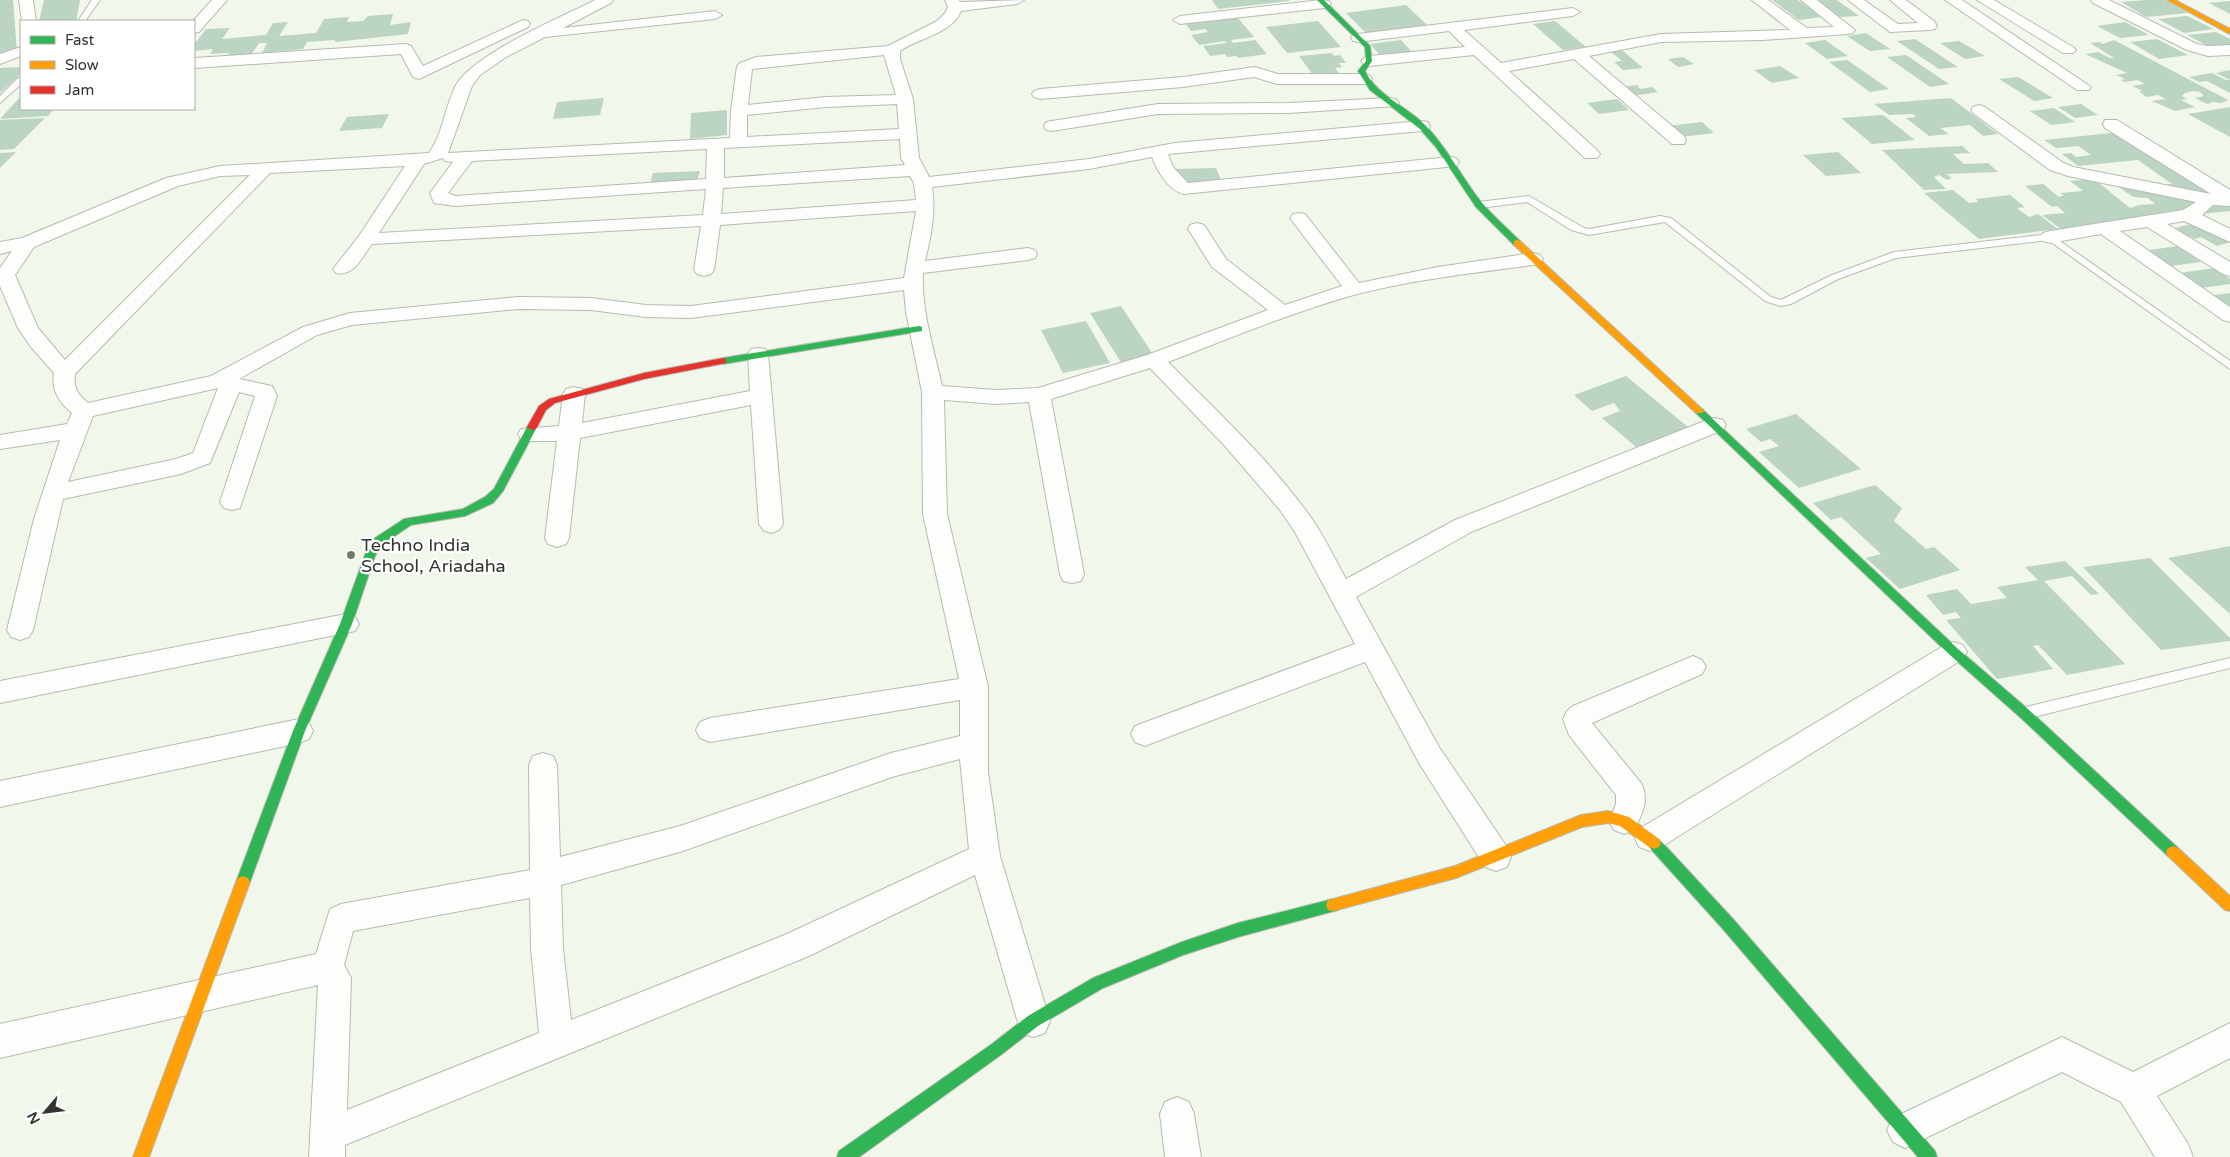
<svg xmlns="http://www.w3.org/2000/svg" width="2230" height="1157" font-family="'Varela Round',sans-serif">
<rect width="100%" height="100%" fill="#f1f7eb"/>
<g fill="#bcd4c4">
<polygon points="0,0 13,0 17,51 0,54"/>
<polygon points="44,0 80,0 76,21 39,21"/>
<polygon points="1212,0 1289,0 1289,1 1218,9"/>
<polygon points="1772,0 1798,0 1822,17 1799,20"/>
<polygon points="1815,0 1837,0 1859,16 1839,17"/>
<polygon points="2146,0 2165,0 2188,13 2146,17 2121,2"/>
<polygon points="2230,1 2230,14 2209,3"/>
<polygon points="1406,5 1427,25 1366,33 1346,13"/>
<polygon points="393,14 390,25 411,22 408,34 336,42 334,40 307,42 303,49 262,53 267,43 259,43 251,55 227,58 229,53 210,54 213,49 194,51 194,42 197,41 206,29 230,28 222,39 266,35 273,23 288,22 279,36 316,33 324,19 349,17 347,22 363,21 368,16"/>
<polygon points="2187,16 2214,29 2184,33 2158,19"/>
<polygon points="1237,17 1254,37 1231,40 1233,43 1255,40 1267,54 1238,58 1236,56 1227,57 1225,54 1210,56 1203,46 1226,43 1225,41 1199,45 1191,35 1208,32 1205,29 1191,31 1186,24"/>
<polygon points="1318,21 1341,47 1287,53 1266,27"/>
<polygon points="1555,21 1586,47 1563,50 1533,24"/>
<polygon points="2125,22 2149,35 2120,38 2097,26"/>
<polygon points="2216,32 2230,39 2230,45 2210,47 2187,35"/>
<polygon points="1866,33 1890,49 1870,51 1847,36"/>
<polygon points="1915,39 1958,67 1939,69 1897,41"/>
<polygon points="2157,39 2188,55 2159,59 2130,42"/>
<polygon points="1401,40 1412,52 1381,56 1370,44"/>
<polygon points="1825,40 1848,56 1827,59 1805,43"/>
<polygon points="2114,40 2228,100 2222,103 2213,102 2207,104 2195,98 2204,96 2200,92 2193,91 2185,93 2182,96 2187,99 2181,100 2195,107 2175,111 2152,101 2166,99 2158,95 2146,97 2139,91 2143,91 2132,86 2145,84 2138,80 2125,82 2120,80 2125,79 2116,75 2127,73 2085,54 2098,52 2110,58 2114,58 2090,43 2099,42 2103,44"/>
<polygon points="1959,41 1985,56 1965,59 1940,43"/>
<polygon points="1622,50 1643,68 1623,70 1614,62 1622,61 1610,51"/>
<polygon points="1332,53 1334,56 1340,55 1346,63 1339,63 1342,67 1335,68 1339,73 1313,75 1299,56"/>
<polygon points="1906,55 1949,84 1930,87 1887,57"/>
<polygon points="1683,57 1694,64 1678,67 1668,59"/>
<polygon points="1847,60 1889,89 1870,92 1829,62"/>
<polygon points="1780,66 1799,78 1772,83 1754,70"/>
<polygon points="21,67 21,74 0,93 0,68"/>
<polygon points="2230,70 2230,80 2216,73"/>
<polygon points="2212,73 2226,80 2230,80 2230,93 2207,81 2199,82 2189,77"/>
<polygon points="2018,77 2053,98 2034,101 1999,79"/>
<polygon points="1637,85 1640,89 1652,87 1658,92 1632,96 1623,87"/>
<polygon points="21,96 21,109 54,109 48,116 0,119"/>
<polygon points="604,98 600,115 553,119 557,102"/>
<polygon points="1951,98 1998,134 1983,136 1970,125 1940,128 1949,134 1929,136 1906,118 1916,117 1913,114 1889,115 1874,104"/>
<polygon points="1617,99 1629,110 1599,114 1587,103"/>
<polygon points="2081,104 2098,115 2075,118 2058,107"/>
<polygon points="2230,107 2230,137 2188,114"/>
<polygon points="2054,108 2075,122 2051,125 2030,111"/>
<polygon points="727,110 727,135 690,139 691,113"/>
<polygon points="389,114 382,128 339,131 347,117"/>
<polygon points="1883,115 1915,140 1872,144 1841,118"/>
<polygon points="45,118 14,149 0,150 0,120"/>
<polygon points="1702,122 1714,133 1681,137 1668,126"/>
<polygon points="2121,132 2230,206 2230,211 2061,229 2042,215 2065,213 2057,206 2052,207 2025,186 2043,184 2059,197 2064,195 2060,193 2083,191 2070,181 2094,179 2130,208 2139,205 2155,204 2148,198 2133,197 2116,185 2158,182 2162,185 2172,184 2138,160 2078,166 2062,154 2071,153 2076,157 2091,155 2078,146 2056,148 2044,140"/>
<polygon points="1962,146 1970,153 1953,154 1964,164 1988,163 1998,172 1946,174 1952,178 1947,180 1939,175 1934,177 1946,189 1924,190 1882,150"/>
<polygon points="16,152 0,168 0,153"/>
<polygon points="1838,152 1861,173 1826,176 1803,155"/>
<polygon points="1216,168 1222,183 1187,185 1172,169"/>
<polygon points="700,171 697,181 650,184 653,173"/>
<polygon points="1953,190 1969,203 1978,202 1976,199 2010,195 2025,207 2017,208 2029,217 2038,214 2058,229 1979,239 1924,193"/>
<polygon points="2198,222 2230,240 2230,242 2217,246 2201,237 2195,239 2189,236 2184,236 2171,229"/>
<polygon points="2178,246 2201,262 2164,267 2142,251"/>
<polygon points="2214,268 2230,279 2230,284 2194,289 2173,274"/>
<polygon points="2230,293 2230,311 2206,296"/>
<polygon points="1121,306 1154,356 1122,364 1090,313"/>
<polygon points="1086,321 1110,363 1063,373 1041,330"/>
<polygon points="1626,376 1688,427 1636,447 1602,418 1620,411 1614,403 1592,411 1574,395"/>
<polygon points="1796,414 1861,469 1799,488 1759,452 1779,446 1770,439 1761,442 1746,429"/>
<polygon points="1875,485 1902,508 1894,521 1926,549 1934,547 1960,570 1900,589 1866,558 1881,554 1841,517 1831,520 1813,503"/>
<polygon points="2230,546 2230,614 2168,558"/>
<polygon points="2150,558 2230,638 2230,641 2161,650 2083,567"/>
<polygon points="2065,561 2099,594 2091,595 2072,576 2044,581 2125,664 2067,675 2038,645 2033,646 2053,669 1997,679 1946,620 1961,618 1956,612 1943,615 1926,595 1957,589 1971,604 2007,598 1997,587 2038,580 2025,567"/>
</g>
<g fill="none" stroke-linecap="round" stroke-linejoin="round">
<g stroke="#b6bbb1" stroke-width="2">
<g id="lane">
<polygon points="92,0 100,0 85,21 78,21"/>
<polygon points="18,78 21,78 21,84 0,103 0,96"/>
<polygon points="1529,196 1584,228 1589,229 1660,216 1671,218 1771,297 1781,300 1832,275 1894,252 2050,234 2230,361 2230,369 2048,240 1896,258 1838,279 1791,304 1780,306 1765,301 1665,222 1589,235 1571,230 1527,202 1479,208 1474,205 1479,202"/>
<polygon points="2230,658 2230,668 2026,719 2021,717 2019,713 2021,709 2026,707"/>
</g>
</g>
<g stroke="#b6bbb1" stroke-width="2">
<g id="street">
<polygon points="19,0 33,0 36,21 22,21"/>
<polygon points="212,0 227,0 199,32 194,33 193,21"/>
<path d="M595 0H613L611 3 563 28 715 11 722 15 715 19 545 37 506 57 480 75 472 86 448 153 730 138 731 111 737 66 740 63 756 57 888 46 937 21 945 13 948 7 945 0H959L960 2 1024 0 1017 4 961 11C952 34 918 38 900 51V59L913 99 919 158 929 177 1089 159 1175 143 1422 121 1428 122 1430 126 1428 130 1422 131 1168 154 1173 167 1188 183 1450 157 1456 158 1459 162 1456 166 1184 194C1169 191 1157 171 1152 157L1089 169 932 187C936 213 931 236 925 261L1028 248 1035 250 1037 254 1035 258 1028 260 923 273C921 310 934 349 942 386L996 390 1038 388 1147 355 1268 310 1212 267 1188 229 1190 225 1197 223 1204 225 1226 259 1285 305 1342 286 1290 218 1293 214 1299 213 1305 214 1359 283 1438 267 1533 253 1540 255 1543 259 1540 263 1533 265C1474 273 1407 280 1350 296 1288 314 1228 339 1168 362 1218 412 1271 461 1312 519 1325 538 1335 559 1346 579L1455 520 1707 420 1715 418 1723 420 1726 425 1723 430 1471 532 1356 597 1439 747 1507 847 1511 857 1507 867 1496 871 1485 867 1419 763 1365 662 1155 742 1145 746 1135 742 1131 734 1135 726 1355 644 1295 532 1280 510 1225 446 1150 368 1051 399 1084 574 1081 581 1072 583 1063 581 1060 574 1029 402 996 404 944 400 947 514 988 687V772L1000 856 1050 1021 1045 1033 1033 1037 1021 1033 975 875 809 956 345 1145V1157H309L318 985 0 1058V1024L316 954 330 909 341 904 530 870 529 765 533 756 543 753 553 756 557 765 560 857 680 826 891 753 960 736V700L710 742 700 738 696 730 700 722 710 718 959 679 923 514 922 392 906 312 904 290 691 318 646 317 591 310 519 309 352 325 317 335 239 379 272 386 277 396 240 508 232 510 224 508 220 502 255 396 239 392 210 463 181 474 63 499 33 630 29 637 20 640 11 637 7 630 34 519 60 440 0 449V435L67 424 72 413C59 402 51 390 54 373L31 347 18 328 0 286V268L12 251 0 254V242L22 238 166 178 220 166 429 153C443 134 445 106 456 85 475 53 560 18 595 0ZM884 55 896 95 826 97 748 105 752 69ZM897 104 899 129 747 137V115L826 107ZM900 139 901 158 905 165 724 178V148ZM707 149 706 179 455 196 448 193 472 161ZM443 158 445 161 453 162 430 193 434 203 455 206 706 189 703 215 379 233 424 164ZM405 166 359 236 333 269 336 273C354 277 362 257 372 244L701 226 694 270 697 274 704 276 711 274 714 270 720 225 916 211 904 278 691 306 646 305 591 298 519 297 350 313 303 327 211 376 88 403C78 394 73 388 75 374L270 173ZM250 175 65 360 38 328 15 275 34 247 178 186 220 176ZM910 176 914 183 916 200 721 214 723 188ZM218 388 193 453 176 459 68 482 93 416ZM960 759 969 849 787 934 571 1020 563 948 561 885 680 852 892 777ZM530 898 531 948 539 1033 347 1110 351 978 344 965 353 931Z"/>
<polygon points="1321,0 1329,1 1331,4 1324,8 1180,24 1173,20 1180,16"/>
<polygon points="1752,0 1768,0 1807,28 1834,27 1801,0 1817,0 1855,30 1853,33 1848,34 1763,40 1661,42 1589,56 1684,136 1686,140 1684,144 1672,144 1574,59 1509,71 1597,150 1600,154 1597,158 1585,158 1474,55 1369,66 1364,64 1361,61 1364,58 1369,56 1465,47 1449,31 1358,42 1353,41 1351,38 1353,35 1358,34 1573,8 1580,12 1573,16 1464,30 1501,63 1661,34 1790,30"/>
<polygon points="1848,0 1864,0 1898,24 1918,23 1890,0 1906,0 1934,21 1937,26 1935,29 1930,30 1890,32"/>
<polygon points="1945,0 1962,0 2091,87 2089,90 2077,90"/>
<polygon points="1977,0 1994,0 2073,47 2076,50 2073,53 2063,53"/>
<polygon points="2091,0 2109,0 2197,44 2208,46 2230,45 2230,55 2208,56 2187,50 2093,3"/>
<polygon points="523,20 528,21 530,24 528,27 419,79 413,77 401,54 194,68 194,58 406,44 411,46 423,66"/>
<polygon points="21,47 21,56 0,64 0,54"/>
<polygon points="1255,67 1278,74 1364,74 1370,76 1372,79 1370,82 1364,84 1277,84 1254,77 1183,87 1040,99 1034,97 1032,94 1034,91 1040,89 1183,77"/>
<polygon points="1391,98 1397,100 1399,103 1397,106 1288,113 1158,114 1052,131 1046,130 1044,126 1046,122 1052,121 1158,104 1288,103"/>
<polygon points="1979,105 1985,107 2062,162 2073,167 2211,194 2105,128 2103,124 2105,120 2117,120 2230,190 2230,206 2213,205 2202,215 2230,229 2230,242 2184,221 2167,224 2230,262 2230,276 2223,274 2147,227 2120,231 2230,307 2230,322 2223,320 2101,234 2050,243 2043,241 2041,237 2043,233 2050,231 2183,210 2196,202 2068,176 2050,170 1973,113 1971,110 1973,107"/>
<polygon points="758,348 765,349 768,354 783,524 779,530 771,533 763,530 759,524 751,405 580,438 569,538 566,544 557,547 548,544 545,538 557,441 529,441 521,439 518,434 521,429 559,426 563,394 566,389 574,387 582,389 585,394 582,423 750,391 748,354 751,349"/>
<polygon points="346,614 355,617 359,624 355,631 0,703 0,681"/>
<polygon points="1954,642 1963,645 1967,652 1963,659 1661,847 1650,851 1639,847 1635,838 1639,829 1945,645"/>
<path d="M1693 656 1702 660 1706 667 1702 674 1592 723 1641 783C1650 800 1642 814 1634 830L1624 834 1614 830 1609 821 1616 804V795L1569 735 1563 719 1567 711 1573 706Z"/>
<polygon points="299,719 309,723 313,731 309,739 299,743 0,807 0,781"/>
<polygon points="2230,1023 2230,1058 2157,1096 2188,1144 2193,1157 2155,1157 2121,1102 2062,1072 1905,1148 1893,1142 1887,1130 1893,1118 2062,1037 2133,1072"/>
<polygon points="1177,1097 1189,1102 1194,1114 1201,1157 1165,1157 1160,1114 1165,1102"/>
</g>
</g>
<g stroke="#b6bbb1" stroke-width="2">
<g id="fast">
<path d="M1317 0H1324L1370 46 1372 61 1365 71C1378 97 1407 106 1426 126 1446 147 1459 172 1475 194 1488 212 1505 226 1520 241V245H1514L1476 207 1436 147 1420 129 1370 90 1358 71 1366 61 1365 47Z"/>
<polygon points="919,326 922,327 922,331 723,364 718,361 723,358"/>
<polygon points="1699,408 1702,409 1958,649 2029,710 2178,848 2180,852 2178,856 2173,858 2168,856 2021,718 1950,655 1696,413 1694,411"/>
<polygon points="532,424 537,427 503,491 493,503 465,516 411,525 383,544 375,556 352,624 305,731 250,882 248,886 243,888 238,886 236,882 293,731 340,624 366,552 375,538 404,519 463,509 485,497 494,489 527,427"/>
<polygon points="1654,837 1659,839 1733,919 1935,1151 1937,1157 1918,1157 1723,929 1649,847 1647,843 1649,839"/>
<polygon points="1333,899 1338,900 1340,905 1338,910 1238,937 1183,955 1103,988 1038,1026 1002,1054 859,1157 837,1157 839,1151 992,1044 1028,1016 1093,978 1182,942 1238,923"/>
</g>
</g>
<g stroke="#b6bbb1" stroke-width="2">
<g id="slow">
<polygon points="2167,0 2175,0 2230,29 2230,34"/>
<polygon points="1517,240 1520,241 1702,409 1704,411 1702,413 1696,413 1514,245 1514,241"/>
<polygon points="1608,811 1629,817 1659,839 1661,843 1659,847 1654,849 1649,847 1620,826 1608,823 1582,827 1456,878 1333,911 1328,910 1326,905 1328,900 1333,899 1455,866 1581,815"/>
<polygon points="2173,846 2178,848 2230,896 2230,911 2225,910 2168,856 2166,852 2168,848"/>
<polygon points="243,876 248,878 250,882 149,1157 133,1157 236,882 238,878"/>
</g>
</g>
<g stroke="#b6bbb1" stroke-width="2">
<polygon id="jam" points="723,358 726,359 726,363 644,379 555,403 546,410 536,429 532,430 527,427 539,406 549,399 644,373"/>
</g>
<use href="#lane" fill="#fdfefc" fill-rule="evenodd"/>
<use href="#street" fill="#fdfefc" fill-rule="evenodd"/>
<use href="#fast" fill="#30b455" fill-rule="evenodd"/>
<use href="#slow" fill="#ff9f0a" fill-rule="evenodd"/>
<use href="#jam" fill="#e5322d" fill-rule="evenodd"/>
</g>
<circle fill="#747970" stroke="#fff" stroke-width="2" cx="351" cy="555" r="5"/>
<g text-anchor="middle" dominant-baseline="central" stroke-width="4.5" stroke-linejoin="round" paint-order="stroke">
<g font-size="18" fill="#31352d" stroke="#fff" text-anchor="start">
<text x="361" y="545">Techno India<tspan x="361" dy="21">School, Ariadaha</tspan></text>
</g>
</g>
<rect x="20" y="20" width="175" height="90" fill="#ffffff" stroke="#adaeab"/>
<rect x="30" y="36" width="25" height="8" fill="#30b455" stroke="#adaeab"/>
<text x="65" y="45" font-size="15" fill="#31352d">Fast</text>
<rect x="30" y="61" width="25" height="8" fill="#ff9f0a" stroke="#adaeab"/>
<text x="65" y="70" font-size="15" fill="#31352d">Slow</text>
<rect x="30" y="86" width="25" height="8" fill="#e5322d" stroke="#adaeab"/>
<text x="65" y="95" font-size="15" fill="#31352d">Jam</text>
<g transform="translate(45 1112) rotate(242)" stroke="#ffffff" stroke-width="4" paint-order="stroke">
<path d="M0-4L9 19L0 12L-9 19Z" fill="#31352d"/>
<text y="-8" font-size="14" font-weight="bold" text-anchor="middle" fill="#31352d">N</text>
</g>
</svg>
